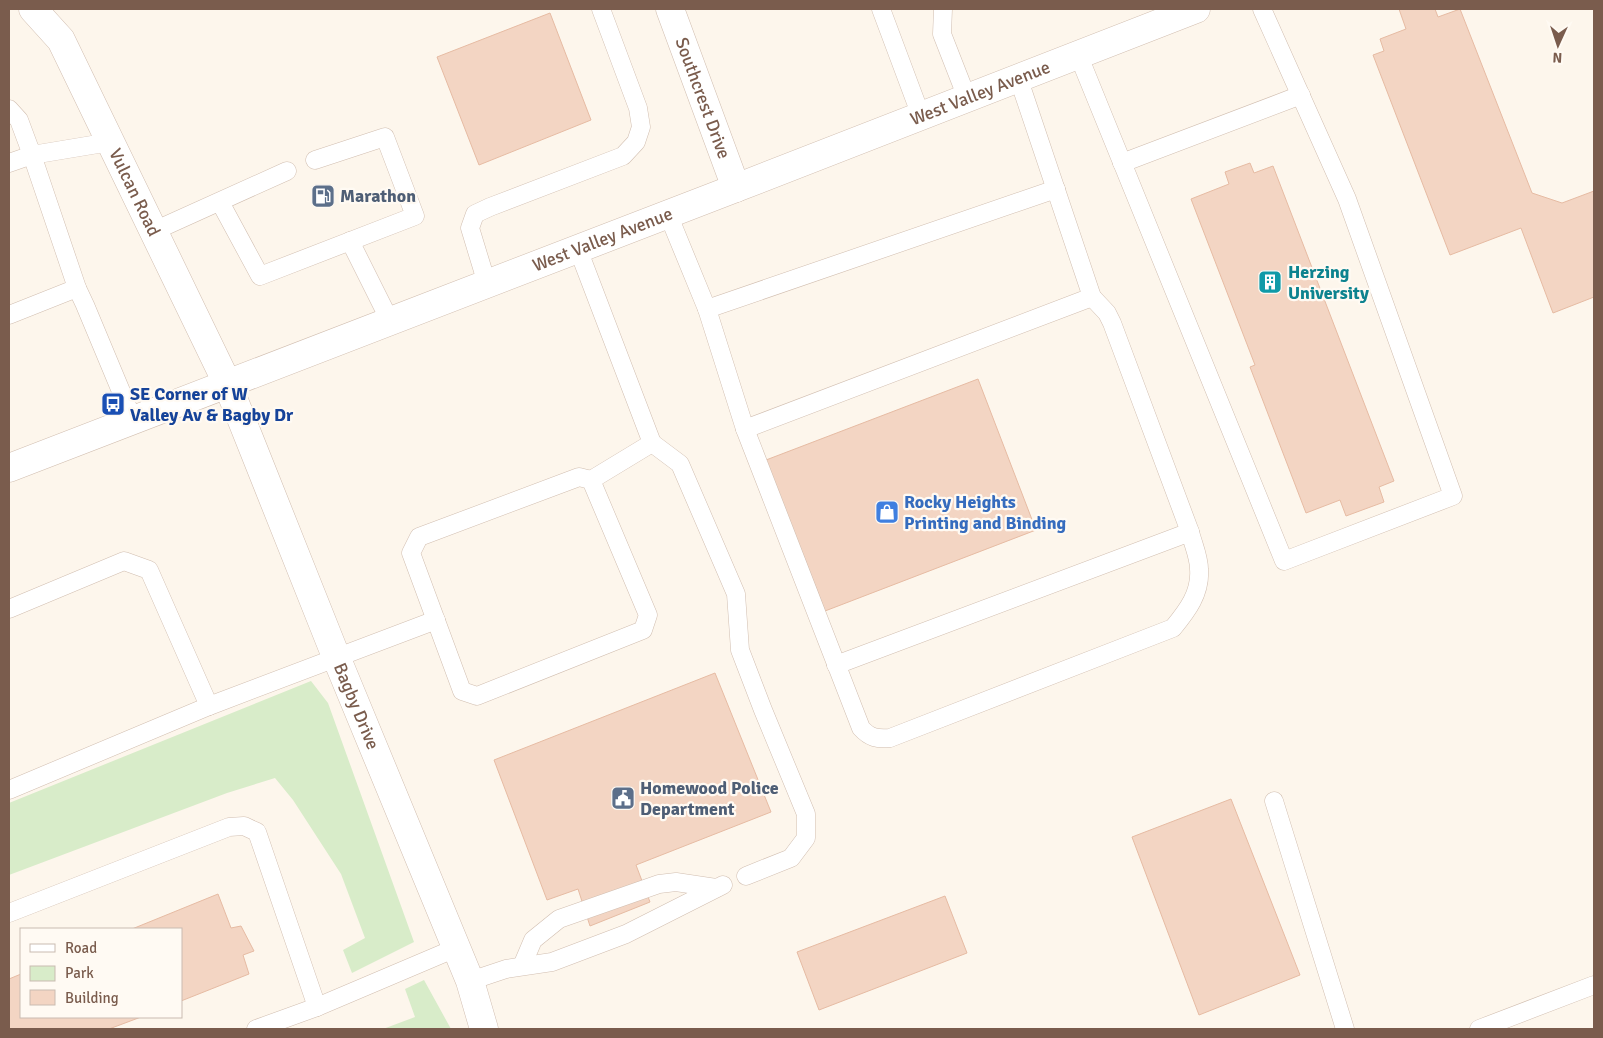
<svg xmlns="http://www.w3.org/2000/svg" width="1603" height="1038" font-family="Signika,sans-serif">
<rect width="100%" height="100%" fill="#fdf6ec"/>
<g fill="#d8ecc9">
<polygon points="311,681 328,703 414,942 352,973 343,950 365,938 341,874 293,800 275,778 227,793 9,875 9,803"/>
<polygon points="424,980 451,1029 383,1029 415,1017 405,989"/>
</g>
<g fill="#f3d5c3" stroke="#e6bba3">
<polygon points="1399,9 1435,9 1438,17 1460,9 1532,193 1562,203 1594,191 1594,297 1553,313 1521,228 1450,255 1373,55 1384,51 1380,39 1406,29"/>
<polygon points="550,13 591,120 479,165 437,57"/>
<polygon points="1250,163 1254,173 1273,166 1394,481 1379,487 1384,502 1346,516 1340,500 1306,513 1250,367 1255,365 1191,199 1229,184 1225,172"/>
<polygon points="978,379 1036,530 825,611 766,460"/>
<polygon points="715,673 771,812 636,865 650,902 590,926 578,889 547,900 494,760"/>
<polygon points="1231,799 1300,975 1199,1015 1132,837"/>
<polygon points="218,894 231,928 241,926 254,951 243,955 249,974 181,1001 181,929 132,929"/>
<polygon points="945,896 967,953 819,1010 797,952"/>
<polygon points="21,974 21,1017 141,1017 109,1029 9,1029 9,979"/>
</g>
<g fill="none" stroke-linecap="round" stroke-linejoin="round">
<g stroke="#d1beb0" stroke-width="19">
<g id="service">
<polyline points="881,9 921,116"/>
<polyline points="943,9 942,34 967,98"/>
<polyline points="1078,54 1284,561 1453,496 1347,199 1262,9"/>
<polyline points="9,109 19,120 32,155 110,142"/>
<polyline points="9,163 32,155 77,288"/>
<polyline points="1122,163 1301,95"/>
<polyline points="220,202 260,276 415,216 385,137 315,160"/>
<polyline points="668,214 707,309 745,429 1092,297 1018,77"/>
<polyline points="154,231 287,171"/>
<polyline points="350,241 390,321"/>
<polyline points="578,249 652,443 591,480 648,615 643,630 477,696 462,691 411,553 419,537 579,477 591,480"/>
<polyline points="487,284 470,228 475,214 490,207 623,156 636,142 641,127 638,108 601,9"/>
<polyline points="707,309 1056,189"/>
<polyline points="9,315 77,288 85,305 133,420"/>
<path d="M745 429 861 728C870 738 877 739 890 738L1173 628C1187 611 1201 593 1199 569 1199 557 1193 544 1190 532"/>
<polyline points="652,443 680,464 736,594 740,650 763,710 806,814 806,838 791,858 746,876"/>
<polyline points="9,609 124,561 149,570 209,706 436,620"/>
<polyline points="836,665 1190,532 1112,323 1107,313 1092,297"/>
<polyline points="9,790 209,706"/>
<polyline points="1274,801 1345,1029"/>
<polyline points="9,913 229,827 244,826 257,832 317,1007"/>
<polyline points="522,966 533,940 559,919 659,884 676,882 716,888"/>
<polyline points="470,981 506,969 552,962 626,934 723,885"/>
<polyline points="256,1029 317,1007 456,948"/>
<polyline points="1479,1029 1594,985"/>
</g>
</g>
<g stroke="#d1beb0" stroke-width="29">
<g id="minor">
<path id="s1" d="M33 9 61 40 227 383 337 659 470 981 484 1029"/>
<path id="s2" d="M670 9 736 188"/>
</g>
</g>
<g stroke="#d1beb0" stroke-width="29">
<g id="tertiary">
<path id="s3" d="M9 468 736 188 1196 9"/>
</g>
</g>
<use href="#service" stroke="#fff" stroke-width="18"/>
<use href="#minor" stroke="#fff" stroke-width="28"/>
<use href="#tertiary" stroke="#fff" stroke-width="28"/>
</g>
<defs>
<g id="fuel-square" transform="scale(1.25)"><rect x="-9" y="-9" width="18" height="18" rx="4" fill="#5c6f8a" stroke="#fffaf3"/><path d="M-5.5-6h7V0h2V4h1.3V-2.5L3-4.5l.8-.8L6-3V5H2.5V1h-1V6h-7ZM-4.2-4.7v3.2H.2V-4.7Z" fill="#fff"/></g>
<g id="building-square" transform="scale(1.25)"><rect x="-9" y="-9" width="18" height="18" rx="4" fill="#0f9aa8" stroke="#fffaf3"/><path d="M-4-6H4V6H1V3H-1V6H-4ZM-2.5-4.3h1.7v1.8h-1.7ZM.8-4.3h1.7v1.8H.8ZM-2.5-1h1.7V.8h-1.7ZM.8-1h1.7V.8H.8Z" fill="#fff"/></g>
<g id="bus-square" transform="scale(1.25)"><rect x="-9" y="-9" width="18" height="18" rx="4" fill="#1a4fb4" stroke="#fffaf3"/><path d="M-5-6H5V4H4V6H2V4H-2V6H-4V4H-5ZM-3.5-4V0h7V-4ZM-3.5 1.2v1.5H-2V1.2ZM2 1.2v1.5H3.5V1.2Z" fill="#fff"/></g>
<g id="shop-square" transform="scale(1.25)"><rect x="-9" y="-9" width="18" height="18" rx="4" fill="#3f7fe0" stroke="#fffaf3"/><path d="M-5-2.5h2.3a2.7 3.5 0 0 1 5.4 0H5L5.5 6h-11ZM-1.5-2.5h3a1.5 2.3 0 0 0-3 0Z" fill="#fff"/></g>
<g id="civic-square" transform="scale(1.25)"><rect x="-9" y="-9" width="18" height="18" rx="4" fill="#5c6f8a" stroke="#fffaf3"/><path d="M-.6-6.5H3V-4.5H.6V-3L4-1V1h2V6H-6V1h2V-1L-.6-3ZM-1.2 2.5V6h2.4V2.5Z" fill="#fff"/></g>
</defs>
<g fill-rule="evenodd">
<use href="#fuel-square" x="323" y="196"/>
<use href="#building-square" x="1270" y="282"/>
<use href="#bus-square" x="113" y="404"/>
<use href="#shop-square" x="887" y="512"/>
<use href="#civic-square" x="623" y="798"/>
</g>
<g text-anchor="middle" dominant-baseline="central" stroke-width="4.5" stroke-linejoin="round" paint-order="stroke">
<g font-size="18" fill="#7a5c4d" stroke="#fffaf3">
<text stroke="none"><textPath href="#s3" startOffset="1041">West Valley Avenue</textPath></text>
<text stroke="none"><textPath href="#s2" startOffset="95">Southcrest Drive</textPath></text>
<text stroke="none"><textPath href="#s1" startOffset="211">Vulcan Road</textPath></text>
<text stroke="none"><textPath href="#s3" startOffset="636">West Valley Avenue</textPath></text>
<text stroke="none"><textPath href="#s1" startOffset="771">Bagby Drive</textPath></text>
</g>
<g font-size="18" font-weight="bold" fill="#4e5e75" stroke="#fffaf3" text-anchor="start">
<text x="340" y="196">Marathon</text>
<text x="640" y="788">Homewood Police<tspan x="640" dy="21">Department</tspan></text>
</g>
<g font-size="18" font-weight="bold" fill="#0d838f" stroke="#fffaf3" text-anchor="start">
<text x="1288" y="272">Herzing<tspan x="1288" dy="21">University</tspan></text>
</g>
<g font-size="18" font-weight="bold" fill="#164399" stroke="#fffaf3" text-anchor="start">
<text x="130" y="394">SE Corner of W<tspan x="130" dy="21">Valley Av &amp; Bagby Dr</tspan></text>
</g>
<g font-size="18" font-weight="bold" fill="#366cbe" stroke="#fffaf3" text-anchor="start">
<text x="904" y="502">Rocky Heights<tspan x="904" dy="21">Printing and Binding</tspan></text>
</g>
</g>
<rect width="1603" height="1038" fill="none" stroke="#7a5c4d" stroke-width="20"/>
<rect x="20" y="928" width="162" height="90" fill="#fffaf3" stroke="#cabbb1"/>
<rect x="30" y="944" width="25" height="8" fill="#ffffff" stroke="#cabbb1"/>
<text x="65" y="953" font-size="15" fill="#7a5c4d">Road</text>
<rect x="30" y="966" width="25" height="15" fill="#d8ecc9" stroke="#cabbb1"/>
<text x="65" y="978" font-size="15" fill="#7a5c4d">Park</text>
<rect x="30" y="990" width="25" height="15" fill="#f3d5c3" stroke="#cabbb1"/>
<text x="65" y="1003" font-size="15" fill="#7a5c4d">Building</text>
<g transform="translate(1558 45) rotate(183)" stroke="#fffaf3" stroke-width="4" paint-order="stroke">
<path d="M0-4L9 19L0 12L-9 19Z" fill="#7a5c4d"/>
<text y="-8" font-size="14" font-weight="bold" text-anchor="middle" fill="#7a5c4d">N</text>
</g>
</svg>
